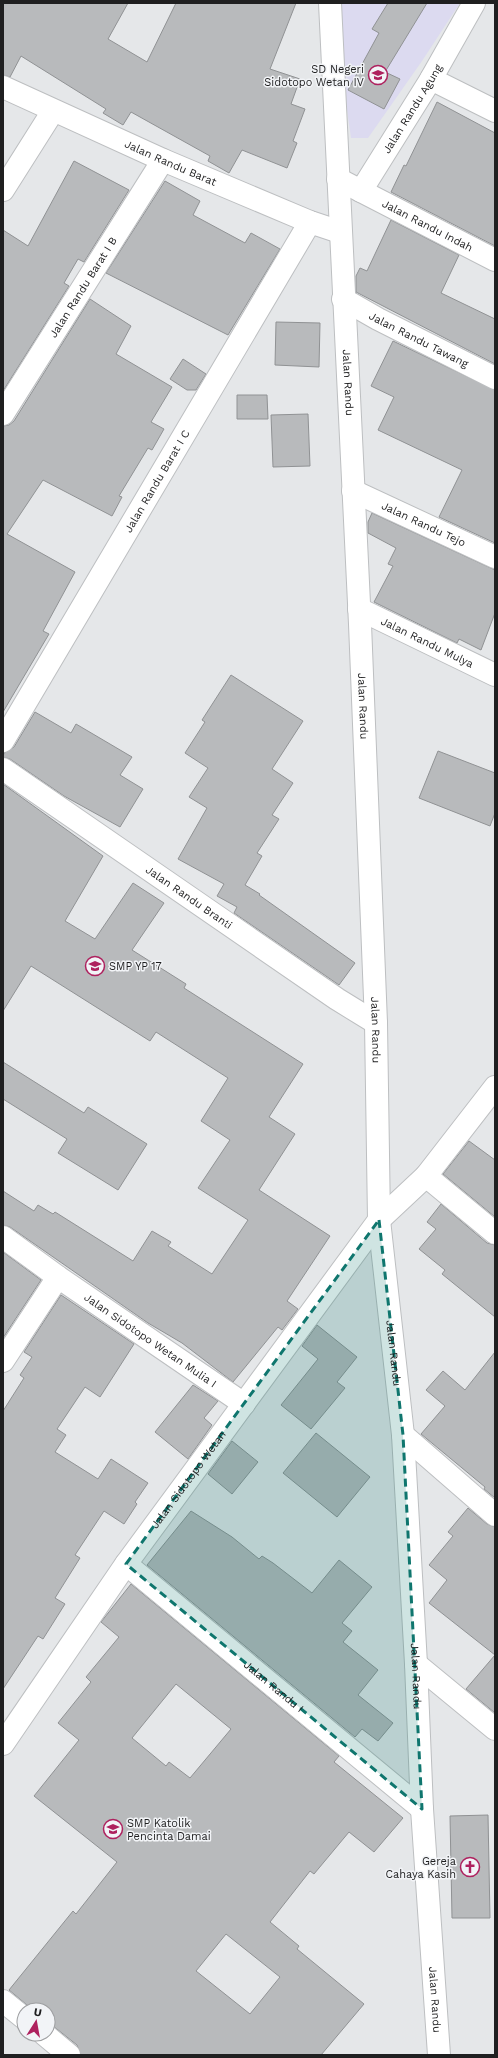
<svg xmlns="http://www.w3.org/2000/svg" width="498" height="2058" font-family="'Work Sans',sans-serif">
<rect width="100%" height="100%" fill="#e5e7e9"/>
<polygon fill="#dcdaf0" points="341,3 460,3 422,61 368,138 351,138 344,89"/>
<g fill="#b8babc" stroke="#909294" fill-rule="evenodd">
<polygon points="3,3 128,3 108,39 147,62 176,3 296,3 270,69 300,79 291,104 305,109 293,141 297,143 287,168 242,150 229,173 208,161 210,156 131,112 123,125 103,113 106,109 21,56 10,77 3,75"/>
<polygon points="388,3 427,3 385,72 400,79 384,109 348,90 379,33 372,29"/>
<polygon points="437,102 495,133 495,246 391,192 404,165 406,166"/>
<polygon points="74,161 129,190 84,262 78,259 64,283 69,286 3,391 3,230 28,246"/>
<polygon points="165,181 200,201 193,215 245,243 251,233 280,249 228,335 106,273"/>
<polygon points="391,220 459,255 441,293 495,319 495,364 356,292 356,276 360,268 367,271"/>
<polygon points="90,299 131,326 116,354 172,387 151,422 164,429 152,450 148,448 119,496 122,497 112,516 43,480 7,534 75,572 43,631 49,634 3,712 3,426 9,425 14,421"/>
<polygon points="276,322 320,323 319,367 275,365"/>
<polygon points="393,341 495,390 495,543 439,517 462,470 378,430 394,397 371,386"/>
<polygon points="183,359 206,374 196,390 187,390 170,379"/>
<polygon points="237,395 267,395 268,419 237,419"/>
<polygon points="308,414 310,466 273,467 271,415"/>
<polygon points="372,513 495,570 495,613 481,650 459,639 457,643 374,602 393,566 388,564 396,548 368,533 368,522"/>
<polygon points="231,675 303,721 272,769 293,783 272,815 279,819 257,853 262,856 245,885 260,894 259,895 355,963 339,985 234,913 237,907 217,896 224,884 178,859 207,808 189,797 208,768 185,753 205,722 202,720"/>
<polygon points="35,712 71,733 76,724 132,757 120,775 143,789 120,827 64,796 10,759 3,757 4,753 14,747"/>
<polygon points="438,751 495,773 495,813 490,826 419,798"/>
<polygon points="3,784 103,856 65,921 95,939 133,883 164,903 132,950 186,984 184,988 303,1064 269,1117 295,1134 259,1190 330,1236 287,1301 298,1309 282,1330 278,1327 233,1382 182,1343 148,1323 10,1227 3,1225 3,1191 34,1211 38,1205 53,1214 55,1212 133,1261 152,1231 171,1242 168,1246 212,1274 248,1220 198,1188 230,1140 201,1121 228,1078 156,1032 150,1041 31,966 3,1011"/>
<polygon points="3,1062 84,1113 88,1107 147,1144 118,1190 58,1153 67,1139 3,1099"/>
<polygon points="469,1141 495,1160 495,1217 443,1174"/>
<polygon points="441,1204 487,1243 495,1245 495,1317 442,1274 445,1270 419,1249 436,1229 427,1222"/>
<polygon points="3,1252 41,1280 3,1338"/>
<polygon points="61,1295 134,1344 100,1397 85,1387 57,1429 66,1435 55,1452 98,1479 111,1459 148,1483 135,1502 137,1504 124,1524 104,1511 75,1555 80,1558 55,1598 65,1604 43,1639 38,1636 3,1689 3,1411 24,1378 20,1375 32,1357 24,1352"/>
<polygon points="317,1325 357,1357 337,1382 345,1388 311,1429 281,1405 318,1359 302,1346"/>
<polygon points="495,1352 495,1498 484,1489 485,1487 421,1434 445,1406 426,1390 443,1371 465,1390"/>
<polygon points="193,1385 218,1401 204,1418 212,1425 188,1459 155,1432"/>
<polygon points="316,1433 370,1477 337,1517 283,1473"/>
<polygon points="232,1441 258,1462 232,1494 208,1474"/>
<polygon points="468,1508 487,1524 495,1527 495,1713 466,1689 495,1655 429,1603 447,1580 429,1565 453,1536 448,1532"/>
<polygon points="191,1511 232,1537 259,1559 262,1556 273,1563 312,1593 339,1560 372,1587 342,1623 352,1631 343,1642 378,1670 358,1695 393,1723 378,1741 362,1729 355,1737 147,1565"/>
<path d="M131 1584 339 1756 334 1762 403 1818 374 1852 349 1832 314 1874 310 1871 270 1922 299 1946 297 1949 364 2004 321 2055H81L77 2045 48 2022V2010H33L9 1990 73 1911 76 1914 117 1862 34 1796 79 1740 58 1723 91 1682 86 1677 119 1637 101 1622ZM176 1684 231 1729 190 1778 169 1762 166 1766 132 1738ZM226 1934 280 1977 250 2014 196 1971Z"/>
<polygon points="488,1815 490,1918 452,1918 450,1816"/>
</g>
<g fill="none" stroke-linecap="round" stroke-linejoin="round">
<g stroke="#bdbfc1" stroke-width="24">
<g id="street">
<polyline points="431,79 495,111"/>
<path id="s1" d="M3 87 163 160 310 222 340 232"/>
<path id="s2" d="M338 179 361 191 431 79 474 3"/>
<polyline points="3,190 53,111"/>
<path id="s3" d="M361 191 495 260"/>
<path id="s4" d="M343 299 378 319 495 378"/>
<path id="s5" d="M3 414 163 160"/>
<path id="s6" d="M353 491 495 557"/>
<path id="s7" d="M359 609 495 675"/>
<path id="s8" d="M3 741 310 222"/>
<path id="s9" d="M3 769 337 999 376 1023"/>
<polyline points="426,1176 495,1233"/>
<path id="s10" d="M3 1237 58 1277 244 1404"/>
<polyline points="3,1361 58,1277"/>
<polyline points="403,1435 495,1515"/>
<path id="s11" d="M126 1564 422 1809"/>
<polyline points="416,1664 495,1729"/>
<path id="s12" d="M3 1744 126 1564 379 1220 426 1176 495 1087"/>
<polyline points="3,2001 24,2018"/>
<polyline points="44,2034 69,2055"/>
</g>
</g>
<g stroke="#bdbfc1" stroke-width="24">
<g id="secondary">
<path id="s13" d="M330 3 360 624 376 1023 379 1220 403 1435 416 1664 422 1809 439 2055"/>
</g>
</g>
<use href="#street" stroke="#fff" stroke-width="22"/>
<use href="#secondary" stroke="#fff" stroke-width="22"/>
</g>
<path fill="#0f766e" fill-opacity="0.2" stroke="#0f766e" stroke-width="3" stroke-dasharray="8 5" stroke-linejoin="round" d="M379 1220 403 1435 422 1809 126 1564Z"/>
<defs>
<g id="school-ring" transform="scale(1)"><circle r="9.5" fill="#f2f4f7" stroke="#ae215e" stroke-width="1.5"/><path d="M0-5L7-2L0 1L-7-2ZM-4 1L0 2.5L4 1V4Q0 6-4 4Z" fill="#ae215e"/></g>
<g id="church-ring" transform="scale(1)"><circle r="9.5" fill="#f2f4f7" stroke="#ae215e" stroke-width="1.5"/><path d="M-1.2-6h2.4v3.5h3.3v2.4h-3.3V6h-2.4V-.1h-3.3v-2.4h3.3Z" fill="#ae215e"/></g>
</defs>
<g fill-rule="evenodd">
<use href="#school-ring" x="378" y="75"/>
<use href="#school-ring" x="95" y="966"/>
<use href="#school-ring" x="113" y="1829"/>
<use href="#church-ring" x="470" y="1867"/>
</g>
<g text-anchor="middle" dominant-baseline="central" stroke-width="3" stroke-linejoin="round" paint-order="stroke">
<g font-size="11" fill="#1f1f20" stroke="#f2f4f7" text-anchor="end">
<text x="364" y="69">SD Negeri<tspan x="364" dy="13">Sidotopo Wetan IV</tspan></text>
<text x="109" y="966" text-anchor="start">SMP YP 17</text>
<text x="127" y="1823" text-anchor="start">SMP Katolik<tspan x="127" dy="13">Pencinta Damai</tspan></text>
<text x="456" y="1861">Gereja<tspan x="456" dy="13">Cahaya Kasih</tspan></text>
</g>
<g font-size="11" fill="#1f1f20" stroke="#f2f4f7">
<text stroke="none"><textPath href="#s2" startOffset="123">Jalan Randu Agung</textPath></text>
<text stroke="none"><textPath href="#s1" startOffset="184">Jalan Randu Barat</textPath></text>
<text stroke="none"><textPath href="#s3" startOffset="75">Jalan Randu Indah</textPath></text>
<text stroke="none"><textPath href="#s5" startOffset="150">Jalan Randu Barat I B</textPath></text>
<text stroke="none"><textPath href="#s4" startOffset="86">Jalan Randu Tawang</textPath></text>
<text stroke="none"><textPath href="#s13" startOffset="380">Jalan Randu</textPath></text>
<text stroke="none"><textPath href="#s8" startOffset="302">Jalan Randu Barat I C</textPath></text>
<text stroke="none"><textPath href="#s6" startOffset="78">Jalan Randu Tejo</textPath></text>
<text stroke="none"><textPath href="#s7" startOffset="76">Jalan Randu Mulya</textPath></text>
<text stroke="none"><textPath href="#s13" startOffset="704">Jalan Randu</textPath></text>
<text stroke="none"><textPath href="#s9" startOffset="226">Jalan Randu Branti</textPath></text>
<text stroke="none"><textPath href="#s13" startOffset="1028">Jalan Randu</textPath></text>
<text stroke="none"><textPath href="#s10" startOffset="180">Jalan Sidotopo Wetan Mulia I</textPath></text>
<text stroke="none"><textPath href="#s13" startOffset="1352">Jalan Randu</textPath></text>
<text stroke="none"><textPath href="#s12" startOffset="323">Jalan Sidotopo Wetan</textPath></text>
<text stroke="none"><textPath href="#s13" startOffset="1676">Jalan Randu</textPath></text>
<text stroke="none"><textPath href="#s11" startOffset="192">Jalan Randu I</textPath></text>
<text stroke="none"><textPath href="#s13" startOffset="2000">Jalan Randu</textPath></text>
</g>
</g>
<rect width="498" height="2058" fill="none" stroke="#1f1f20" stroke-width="8"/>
<g transform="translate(36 2022) rotate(11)"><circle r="19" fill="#f2f4f7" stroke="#9e9fa1"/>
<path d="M0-3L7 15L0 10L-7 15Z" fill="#ae215e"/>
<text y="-6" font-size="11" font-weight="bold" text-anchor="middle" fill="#1f1f20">U</text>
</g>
</svg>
